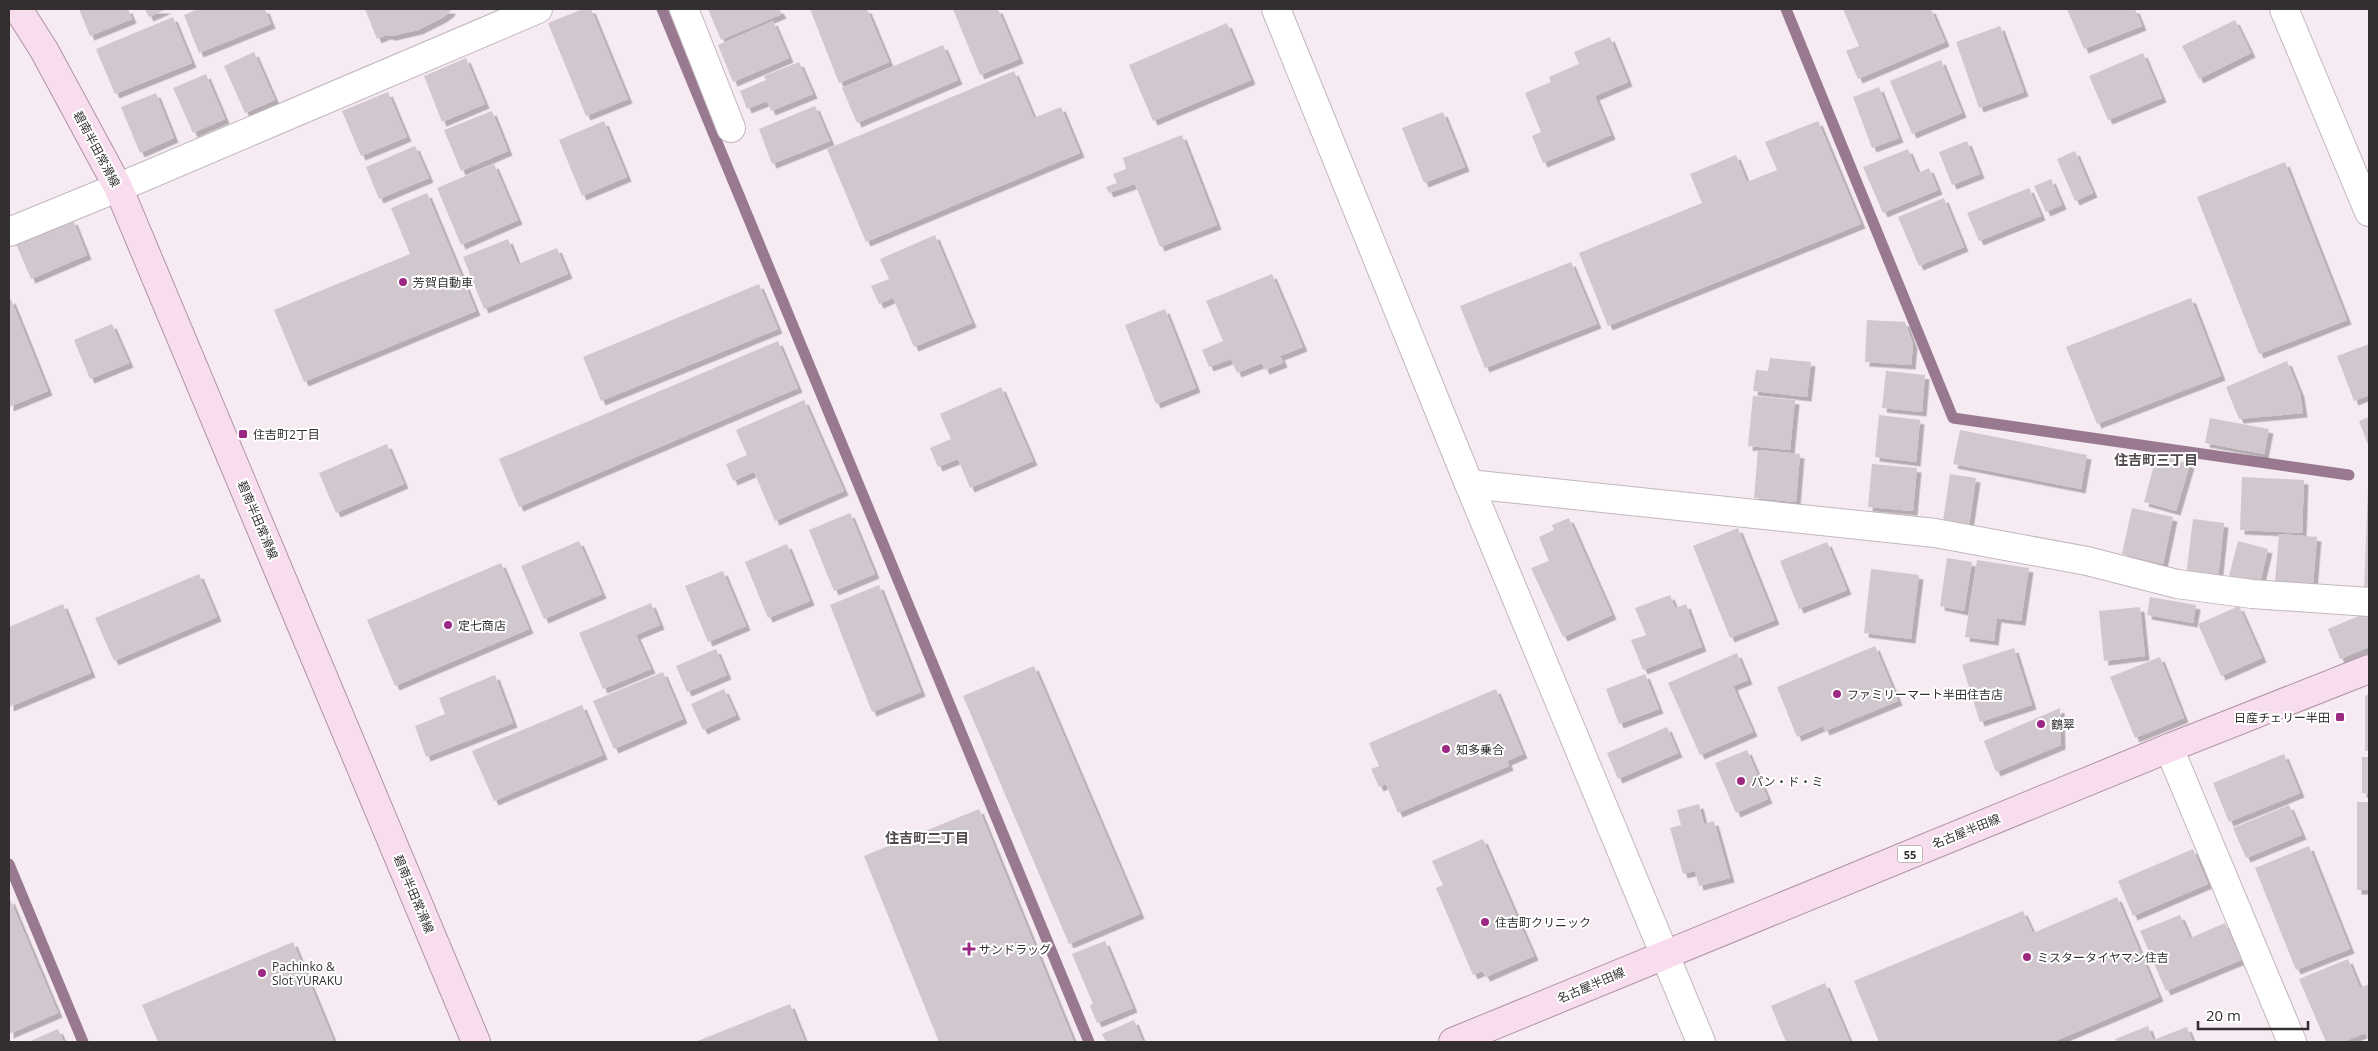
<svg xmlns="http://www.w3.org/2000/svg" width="2378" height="1051" font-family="'Open Sans','Noto Sans JP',sans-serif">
<defs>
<filter id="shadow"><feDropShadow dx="4.5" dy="4.5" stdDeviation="0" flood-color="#0004"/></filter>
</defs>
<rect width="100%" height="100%" fill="#f6ebf2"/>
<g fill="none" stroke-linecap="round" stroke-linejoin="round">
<g stroke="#98798f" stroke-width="11">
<polyline points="662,9 1089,1042"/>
<polyline points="1786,9 1953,418 2349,475"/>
<polyline points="9,864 83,1042"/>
</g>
</g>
<g fill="#d1c7ce" filter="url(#shadow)">
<polygon points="79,9 128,9 132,19 90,36"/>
<polygon points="145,9 167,9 149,17"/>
<polygon points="198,9 265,9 271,24 199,53 184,15"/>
<polygon points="365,9 451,9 450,12 442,18 418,30 392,36 386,35 377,39"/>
<polygon points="583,9 591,9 628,99 586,116 548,23"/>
<polygon points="708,9 779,9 782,14 721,40"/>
<polygon points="810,9 867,9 889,62 839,83"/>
<polygon points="953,9 998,9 1019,59 980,75"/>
<polygon points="1843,9 1931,9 1945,42 1858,79 1846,51 1859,46"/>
<polygon points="2067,9 2135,9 2142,26 2084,49"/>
<polygon points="173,17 192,63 115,94 96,49"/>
<polygon points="2235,20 2251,53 2199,79 2182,46"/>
<polygon points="773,21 789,58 733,82 718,45"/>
<polygon points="1227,23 1251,80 1153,121 1129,65"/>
<polygon points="2000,26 2024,92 1979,108 1956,42"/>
<polygon points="1610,37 1628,82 1595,96 1611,135 1543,163 1532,136 1541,132 1525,93 1551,82 1549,77 1579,64 1574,52"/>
<polygon points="943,45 958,80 857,123 842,88"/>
<polygon points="254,52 275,100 245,113 224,66"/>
<polygon points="2143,53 2162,98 2108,120 2089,76"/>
<polygon points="466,58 485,104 442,122 424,76"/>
<polygon points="1941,60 1962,113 1912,134 1890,81"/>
<polygon points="799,62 813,94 771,111 767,101 747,109 740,91 766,80 764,76"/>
<polygon points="1014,71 1034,118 1061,107 1080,153 866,242 827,149"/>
<polygon points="206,74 225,119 193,133 173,88"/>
<polygon points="1879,87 1899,138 1872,148 1853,97"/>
<polygon points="388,92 407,137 361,156 342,111"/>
<polygon points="156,93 174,138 140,153 121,107"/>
<polygon points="815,106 830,141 772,164 759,129"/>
<polygon points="492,111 508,151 461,171 444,130"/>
<polygon points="1443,112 1465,167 1424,183 1402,128"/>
<polygon points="604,121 627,177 582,196 559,140"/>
<polygon points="1818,121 1861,224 1608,326 1579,253 1702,203 1690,174 1736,155 1747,182 1777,170 1765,142"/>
<polygon points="1182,135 1217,225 1160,247 1135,184 1109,193 1106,187 1117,183 1113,174 1126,169 1123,158"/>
<polygon points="1967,141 1980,174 1952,185 1939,152"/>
<polygon points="415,146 429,178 379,199 366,167"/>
<polygon points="1908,149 1918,173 1929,168 1938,190 1883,213 1863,167"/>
<polygon points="2075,151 2093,193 2075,201 2057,159"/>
<polygon points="2285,162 2347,320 2259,354 2197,197"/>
<polygon points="494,164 518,220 461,245 437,188"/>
<polygon points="2051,179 2062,205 2046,212 2034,186"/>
<polygon points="2029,188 2041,216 1979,241 1967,213"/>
<polygon points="427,193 476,311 304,382 274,310 410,254 391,208"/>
<polygon points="1944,198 1964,247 1919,266 1898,217"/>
<polygon points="73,220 87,255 31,279 16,244"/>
<polygon points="935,235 972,323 914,347 893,298 879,304 871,286 889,279 880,259"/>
<polygon points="508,239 518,264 557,248 568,274 484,309 463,257"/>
<polygon points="1571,262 1597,324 1485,368 1460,306"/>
<polygon points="1272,274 1303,347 1280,356 1283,363 1265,370 1262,363 1237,373 1231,359 1209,367 1202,350 1223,341 1206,301"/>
<polygon points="759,284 778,329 601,401 583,357"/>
<polygon points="2191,298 2221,376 2097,424 2066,347"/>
<polygon points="11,299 48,391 9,407 9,300"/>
<polygon points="1165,309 1196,388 1156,404 1125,325"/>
<polygon points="1867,320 1905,322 1913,344 1911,365 1865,362"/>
<polygon points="112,324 129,363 90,379 74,340"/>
<polygon points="778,341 798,388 519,507 499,459"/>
<polygon points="2369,344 2369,395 2354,401 2337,356"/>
<polygon points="1770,358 1811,362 1807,397 1753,391 1756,370 1768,371"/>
<polygon points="2287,361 2300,393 2303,413 2239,419 2226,387"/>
<polygon points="1886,371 1925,375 1922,412 1882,408"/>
<polygon points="1001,387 1033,461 970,488 958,459 938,467 930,448 951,439 940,414"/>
<polygon points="1753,396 1795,400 1790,450 1748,446"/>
<polygon points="804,400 844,491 775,521 754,472 733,481 726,464 747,455 736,430"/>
<polygon points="1879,415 1920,420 1916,462 1875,457"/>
<polygon points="2369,417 2369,447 2359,421"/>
<polygon points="2210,418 2269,429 2264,454 2205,443"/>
<polygon points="1960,430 2087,455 2081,489 1953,464"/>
<polygon points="387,444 404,484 336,513 319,473"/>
<polygon points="1758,450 1800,454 1796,502 1754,498"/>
<polygon points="2157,454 2190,464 2176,511 2144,502"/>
<polygon points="1872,464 1917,468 1913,511 1868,507"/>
<polygon points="1950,474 1976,478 1969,525 1943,521"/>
<polygon points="2242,477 2304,480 2302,533 2240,530"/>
<polygon points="2368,488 2369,488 2369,589 2364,589"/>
<polygon points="2132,508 2173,517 2163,564 2122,554"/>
<polygon points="850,513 875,574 834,591 809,530"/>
<polygon points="1569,518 1612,615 1563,637 1531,568 1549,561 1539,537 1554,530 1552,525"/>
<polygon points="2193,519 2224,523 2218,579 2186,576"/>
<polygon points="1738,528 1775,620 1730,638 1693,546"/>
<polygon points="2279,534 2317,537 2313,585 2275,582"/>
<polygon points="579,541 602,594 544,619 521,566"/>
<polygon points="2238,541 2268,549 2259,587 2228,580"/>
<polygon points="1827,542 1847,590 1799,609 1780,561"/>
<polygon points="787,544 810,601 768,618 745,562"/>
<polygon points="1947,558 1972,562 1964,611 1940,606"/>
<polygon points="1977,560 2029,568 2021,621 1997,618 1994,641 1965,637"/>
<polygon points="501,563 529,629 395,686 367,620"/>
<polygon points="1871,569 1919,575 1911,639 1864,633"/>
<polygon points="723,571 746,626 708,642 685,586"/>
<polygon points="199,574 217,617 114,661 95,618"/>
<polygon points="879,585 921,692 872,712 830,605"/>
<polygon points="1670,595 1675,608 1686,604 1702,647 1643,670 1631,640 1646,635 1635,608"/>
<polygon points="2150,597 2196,605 2193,623 2147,615"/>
<polygon points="651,603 660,625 636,635 651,669 603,689 579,633"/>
<polygon points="63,604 91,673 9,707 9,627"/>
<polygon points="2239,606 2262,658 2221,676 2198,624"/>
<polygon points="2140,607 2145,656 2104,661 2099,611"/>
<polygon points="2366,613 2369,622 2369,647 2340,659 2328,629"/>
<polygon points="1875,646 1898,701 1825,731 1823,726 1797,737 1777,687"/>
<polygon points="2014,648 2032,705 1980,722 1962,665"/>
<polygon points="716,649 727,675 687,692 676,666"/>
<polygon points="1737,653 1748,680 1733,686 1753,732 1700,755 1668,683"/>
<polygon points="2160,657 2184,718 2135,738 2110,677"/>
<polygon points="1034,666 1140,914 1069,944 963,696"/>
<polygon points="663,672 683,719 614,749 593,701"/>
<polygon points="1645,674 1659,709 1619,724 1606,689"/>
<polygon points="495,675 513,723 426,757 415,726 445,714 439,698"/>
<polygon points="724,689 736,715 703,730 691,704"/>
<polygon points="1496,689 1523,754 1507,761 1509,766 1398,813 1386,784 1379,787 1371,769 1379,766 1369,743"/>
<polygon points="2369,694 2369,751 2365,751 2365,696"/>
<polygon points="582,705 603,755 494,801 472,751"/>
<polygon points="2060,708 2061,745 1996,772 1984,741"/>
<polygon points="1667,727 1678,753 1618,779 1607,753"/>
<polygon points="1747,750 1768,799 1736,813 1715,763"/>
<polygon points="2284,754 2300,793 2229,822 2213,783"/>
<polygon points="2362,757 2369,757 2369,794 2362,793"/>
<rect x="2357" y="802" width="12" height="88"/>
<polygon points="1699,804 1704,824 1714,821 1730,878 1699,886 1695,871 1683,874 1670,828 1681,825 1677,810"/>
<polygon points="2289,805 2302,835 2246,858 2233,828"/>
<polygon points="979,809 1074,1042 939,1042 864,856"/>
<polygon points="1483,839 1534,956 1486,977 1482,971 1473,975 1436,888 1443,885 1432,861"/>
<polygon points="2309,846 2350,949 2296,970 2255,868"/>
<polygon points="2193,849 2208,884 2133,916 2118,881"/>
<polygon points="2117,897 2159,997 2053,1042 1879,1042 1854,981 2023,911 2033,933"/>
<polygon points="9,899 10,899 58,1013 9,1034"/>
<polygon points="2180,915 2190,938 2225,923 2241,960 2166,991 2140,931"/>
<polygon points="1105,941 1133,1008 1097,1023 1090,1006 1093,1004 1072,954"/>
<polygon points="293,942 334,1042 158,1042 142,1005"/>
<polygon points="2348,959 2360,988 2369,984 2369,1042 2365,1033 2343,1042 2326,1042 2299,979"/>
<polygon points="1825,983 1850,1042 1786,1042 1771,1006"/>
<polygon points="790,1004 805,1042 695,1042"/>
<polygon points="1134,1020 1143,1042 1106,1042 1102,1034"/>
<polygon points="2148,1026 2153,1040 2187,1027 2193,1042 2117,1042 2115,1039"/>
<polygon points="58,1029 64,1042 28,1042"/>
</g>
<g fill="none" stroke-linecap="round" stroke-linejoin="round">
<g stroke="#c1b7be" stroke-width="30">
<g id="minor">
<polyline points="684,9 731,128"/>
<polyline points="1276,9 1469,484 1701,1042"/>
<polyline points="2284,9 2369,212"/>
<polyline points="9,232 141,178 538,9"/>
<polyline points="1469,484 1935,533 2087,561 2177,584 2252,594 2369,602"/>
<polyline points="2169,748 2292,1042"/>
</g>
</g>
<g stroke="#b092a6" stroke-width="30">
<g id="major">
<polyline points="18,9 44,50 118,187 476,1042"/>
<polyline points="1453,1042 2169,748 2369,669"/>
</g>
</g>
<use href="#minor" stroke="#fff" stroke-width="28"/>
<use href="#major" stroke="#f8ddef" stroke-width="28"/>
</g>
<g fill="#9c2884" stroke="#fff" stroke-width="2">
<circle cx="403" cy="282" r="5"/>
<rect x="238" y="429" width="10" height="10" rx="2.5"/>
<circle cx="448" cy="625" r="5"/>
<circle cx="1837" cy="694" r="5"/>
<rect x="2335" y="712" width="10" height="10" rx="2.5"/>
<circle cx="2041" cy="724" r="5"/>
<circle cx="1446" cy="749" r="5"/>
<circle cx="1741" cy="781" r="5"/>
<circle cx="1485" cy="922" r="5"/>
<path d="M966.5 941.5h5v5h5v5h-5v5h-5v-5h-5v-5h5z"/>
<circle cx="2027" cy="957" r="5"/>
<circle cx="262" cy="973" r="5"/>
</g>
<g text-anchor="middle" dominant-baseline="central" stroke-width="4" stroke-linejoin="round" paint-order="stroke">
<rect fill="#fff" stroke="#706d6f" stroke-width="1" x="1897.5" y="845.5" width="25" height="17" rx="4"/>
<g font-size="11" font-weight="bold" fill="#332f31">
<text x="1910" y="854">55</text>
</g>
<g font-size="12" fill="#332f31" stroke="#fff">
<text transform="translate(97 149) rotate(62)">碧南半田常滑線</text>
<text transform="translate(258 520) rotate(67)">碧南半田常滑線</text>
<text transform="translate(1966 831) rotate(-22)">名古屋半田線</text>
<text transform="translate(414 894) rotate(67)">碧南半田常滑線</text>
<text transform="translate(1591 985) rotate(-23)">名古屋半田線</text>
</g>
<g font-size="12" fill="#332f31" stroke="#fff" text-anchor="start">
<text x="413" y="282">芳賀自動車</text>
<text x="253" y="434">住吉町2丁目</text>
<text x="458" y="625">定七商店</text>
<text x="1847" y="694">ファミリーマート半田住吉店</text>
<text x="2330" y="717" text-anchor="end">日産チェリー半田</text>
<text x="2051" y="724">鶴翠</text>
<text x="1456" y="749">知多乗合</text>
<text x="1751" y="781">パン・ド・ミ</text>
<text x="1495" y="922">住吉町クリニック</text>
<text x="979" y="949">サンドラッグ</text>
<text x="2037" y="957">ミスタータイヤマン住吉</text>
<text x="272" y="966">Pachinko &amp;<tspan x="272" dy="14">Slot YURAKU</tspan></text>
</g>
<g font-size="14" font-weight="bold" fill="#524a4f" stroke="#fff">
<text x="2156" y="459">住吉町三丁目</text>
<text x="927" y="837">住吉町二丁目</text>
</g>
</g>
<rect width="2378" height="1051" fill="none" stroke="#332f31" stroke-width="20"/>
<path d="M2198 1021v8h110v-8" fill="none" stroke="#332f31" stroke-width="2.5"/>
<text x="2206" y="1021" font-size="15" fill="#332f31" stroke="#ffffff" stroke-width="4" paint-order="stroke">20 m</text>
</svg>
